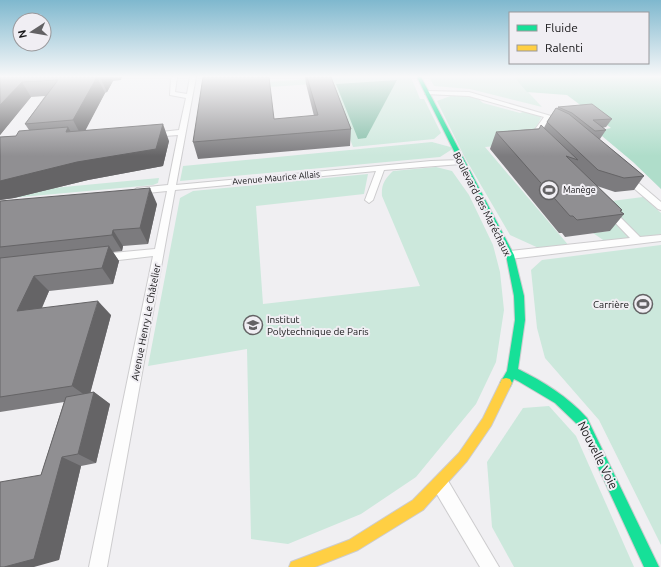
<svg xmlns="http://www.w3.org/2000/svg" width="661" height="567" font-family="Ubuntu,sans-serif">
<rect width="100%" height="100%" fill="#f0eff2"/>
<g fill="#cce8dc">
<polygon points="342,77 411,77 420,99 424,99 441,133 434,139 353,147 329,83 206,91 207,86"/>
<polygon points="429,77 514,77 542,107 470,89 434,86"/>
<path d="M453 95C464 95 475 95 483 103L520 113 526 111 539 115 541 118 528 143 485 147 570 247 543 250 510 235 464 156 437 101Z"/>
<polygon points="432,142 454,148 440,157 180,181 183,166"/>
<polygon points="548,153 633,240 609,244 593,233 609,231"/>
<path d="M436 167 452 171 469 195 493 245 500 272 504 310 496 362 476 404 416 477 361 514 288 544 251 539 247 349 148 366 180 198 193 191 368 174 364 194 256 206 263 304 420 286 382 196C381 184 385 179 393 171Z"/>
<polygon points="159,178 158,183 153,185 0,199 0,193"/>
<polygon points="643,197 661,213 661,234 641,238 604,202"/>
<polygon points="661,245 661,545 599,420 545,358 537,328 531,270 542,260"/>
<polygon points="549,406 576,436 634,567 514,567 492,527 487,462 523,408"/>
</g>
<polygon fill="#afddca" points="514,77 661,77 661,189 633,162 596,131 611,128 567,95 527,92"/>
<polygon fill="#82bda6" points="397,80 366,138 358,139 336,84"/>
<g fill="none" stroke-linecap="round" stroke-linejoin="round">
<g stroke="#cdccce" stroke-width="2">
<g id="lane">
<polygon points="171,77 177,77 175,92 187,94 190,77 196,77 176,185 431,161 461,160 465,162 461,164 384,170 373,200 369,203 365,200 376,171 175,190 107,567 89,567 153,256 102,262 98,261 97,258 98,255 102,254 155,249 167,191 137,194 133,191 137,188 168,185 178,135 152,137 148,135 152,133 179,130 186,98 170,95"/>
<polygon points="427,91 469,92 551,116 539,135 539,138 536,138 531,135 544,117 469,96 425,94 425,92"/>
<polygon points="622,174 628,174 661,202 661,210 658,209 622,178 621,176"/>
<polygon points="608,207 611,208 640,237 661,235 661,241 510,259 506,258 505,255 506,252 510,251 630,238 605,212 603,210 605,208"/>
<polygon points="441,477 447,479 499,567 480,567 435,491 433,485 435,479"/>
</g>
</g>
<g stroke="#cdccce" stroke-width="2">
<path id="fast" d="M417 77H421L514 255 524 296 525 320 518 369C544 382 567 396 587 418L659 567H644L579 426 555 403 518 381 514 379 510 387 506 388 502 387 500 383 507 371 515 320 514 296 506 255Z"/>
</g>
<g stroke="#cdccce" stroke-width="2">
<polygon id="slow" points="506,378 510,379 512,383 491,426 467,461 423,510 358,550 315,567 289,567 291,562 349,540 413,500 459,453 483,418 502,379"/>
</g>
<use href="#lane" fill="#fdfdfd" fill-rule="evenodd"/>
<use href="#fast" fill="#16e098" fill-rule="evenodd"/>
<use href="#slow" fill="#ffcf43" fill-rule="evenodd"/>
</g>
<g fill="#7c7b7e">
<polygon points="0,77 122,77 121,80 113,81 107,92 105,93 85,130 169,141 163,166 88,180 14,198 0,200 0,137 16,136 29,130 25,124 45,96 31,97 0,135"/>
<polygon points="305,77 331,77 351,129 350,146 198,159 193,142 314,116 306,84"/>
<polygon points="558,107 612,119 606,127 602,128 606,130 600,139 599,139 644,176 634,190 615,192 597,186 622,210 621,212 624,214 610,231 565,237 562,233 559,233 490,149 496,132 544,128 547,122"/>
<polygon points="0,201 157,204 148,244 123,246 122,251 113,252 119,261 113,284 49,291 42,308 111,315 90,393 94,392 110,404 96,463 81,466 59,560 41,475 64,402 0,412"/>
</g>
<g fill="#656466">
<polygon points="97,77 105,93 82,137 73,120"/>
<polygon points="100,77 112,77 113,81 107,92"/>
<polygon points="22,82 31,97 0,135 0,105"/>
<polygon points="163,124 169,141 163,166 88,180 14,198 0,200 0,181"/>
<polygon points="68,127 78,144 66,132"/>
<polygon points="150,188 157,204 148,244 140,228"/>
<polygon points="113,230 123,246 122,251 112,235"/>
<polygon points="109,246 119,261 113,284 102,268"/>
<polygon points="34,276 49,291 34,325 17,311"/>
<polygon points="98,301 111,315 89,398 72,386"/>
<polygon points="94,392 110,404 96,463 78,454"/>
<polygon points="62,457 81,466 59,560 34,567 4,567"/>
</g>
<g fill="#908f92" stroke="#656466">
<polygon points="0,77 99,77 97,77 73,120 25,124 58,80 22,82 0,105"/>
<polygon points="203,77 269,77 274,119 318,115 307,77 331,77 351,129 193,142"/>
<polygon points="592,104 612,119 593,120 606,130 595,131 572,113 558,107"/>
<polygon points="556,108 569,114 644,176 624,178 598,170 547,122"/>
<polygon points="163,124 156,149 77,162 0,181 0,137 16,136 19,131 68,127 66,132"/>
<polygon points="541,125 578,160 566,156 622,210 620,211 624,214 577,220 573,216 570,216 496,132 539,129"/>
<polygon points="150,188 140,228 113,230 112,235 0,247 0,201"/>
<polygon points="109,246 102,268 34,276 17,311 98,301 72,386 0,397 0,258"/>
<polygon points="94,392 78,454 62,457 34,559 4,567 0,567 0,482 41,475 66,397"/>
</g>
<linearGradient id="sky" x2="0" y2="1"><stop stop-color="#7fb8ce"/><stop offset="0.49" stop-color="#f8f8f9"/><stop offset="1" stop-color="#f8f8f9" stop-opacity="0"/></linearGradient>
<rect width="661" height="156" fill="url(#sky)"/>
<defs>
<g id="stadium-ring" transform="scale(1)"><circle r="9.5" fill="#f0eef3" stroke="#636264" stroke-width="1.5"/><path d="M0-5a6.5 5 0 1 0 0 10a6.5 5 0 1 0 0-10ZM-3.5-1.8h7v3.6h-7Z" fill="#636264"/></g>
<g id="university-ring" transform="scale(1)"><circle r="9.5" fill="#f0eef3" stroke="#636264" stroke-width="1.5"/><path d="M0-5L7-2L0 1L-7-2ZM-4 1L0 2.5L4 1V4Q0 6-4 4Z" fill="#636264"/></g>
</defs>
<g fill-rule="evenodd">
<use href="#stadium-ring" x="549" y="190"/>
<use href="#stadium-ring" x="643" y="304"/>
<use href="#university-ring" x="253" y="325"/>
</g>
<g text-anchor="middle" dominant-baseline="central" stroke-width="4" stroke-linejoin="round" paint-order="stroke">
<g font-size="9" fill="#171618" stroke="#f0eef3">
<text transform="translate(276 178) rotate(-5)">Avenue Maurice Allais</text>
</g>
<g font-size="9" fill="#171618" stroke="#f0eef3" text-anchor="start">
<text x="563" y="190">Manège</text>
</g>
<g font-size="10" fill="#171618" stroke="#f0eef3">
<text transform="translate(482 204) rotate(63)">Boulevard des Maréchaux</text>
<text transform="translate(146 322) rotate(-79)">Avenue Henry Le Châtelier</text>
</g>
<g font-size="10" fill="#171618" stroke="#f0eef3" text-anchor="end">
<text x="629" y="304">Carrière</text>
<text x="267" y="319" text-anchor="start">Institut<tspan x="267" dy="12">Polytechnique de Paris</tspan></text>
</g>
<g font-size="12" fill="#171618" stroke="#f0eef3">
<text transform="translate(598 455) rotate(63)">Nouvelle Voie</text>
</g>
</g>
<rect x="509" y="12" width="140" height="52" fill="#f0eef3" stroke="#99989b"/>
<rect x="517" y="25" width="20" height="6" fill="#16e098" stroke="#99989b"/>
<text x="545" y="32" font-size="12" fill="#171618">Fluide</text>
<rect x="517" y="45" width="20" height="6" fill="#ffcf43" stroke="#99989b"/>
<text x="545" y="52" font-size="12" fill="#171618">Ralenti</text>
<g transform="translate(32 32) rotate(258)"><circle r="19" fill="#f0eef3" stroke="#99989b"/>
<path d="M0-3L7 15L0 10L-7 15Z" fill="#636264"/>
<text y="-6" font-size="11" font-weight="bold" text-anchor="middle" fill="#171618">N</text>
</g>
</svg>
